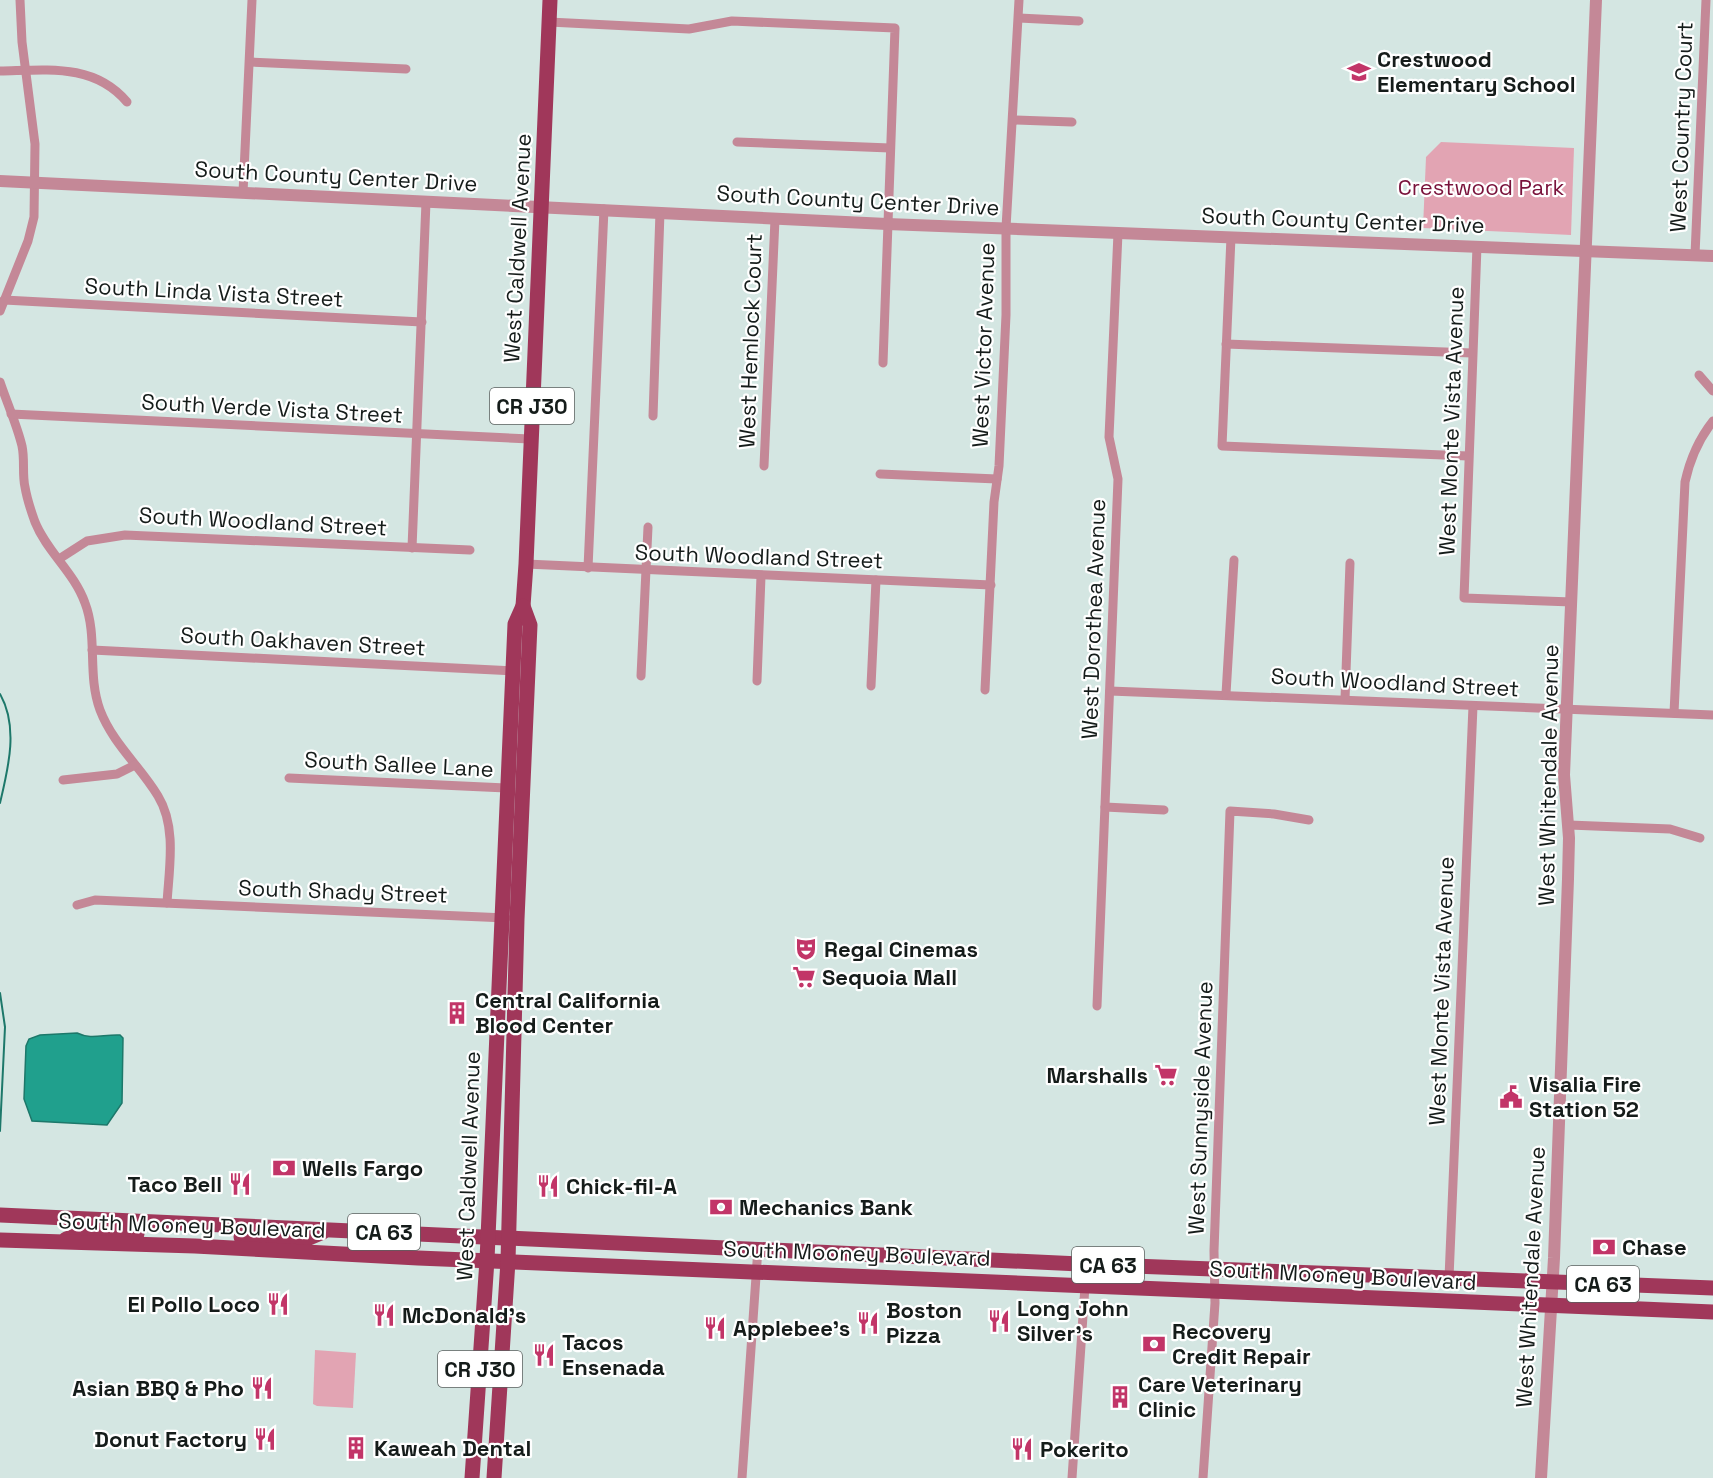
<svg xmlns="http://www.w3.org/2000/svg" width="1713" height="1478" font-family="'Space Grotesk',sans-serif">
<rect width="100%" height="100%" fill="#d4e6e2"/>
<g fill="#e2a4b3">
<polygon points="1441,142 1574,148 1571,235 1423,228 1426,157"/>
<polygon points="315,1350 356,1353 353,1408 317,1406 313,1404"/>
</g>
<path fill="#20a08d" stroke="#1d786a" stroke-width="1.5" d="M77 1033C91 1040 104 1034 120 1035L123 1038 122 1103 107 1125 32 1121 24 1099 26 1046 29 1039 40 1035Z"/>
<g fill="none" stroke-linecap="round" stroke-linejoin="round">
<g stroke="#1d786a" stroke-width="2">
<path d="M0 694C19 727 8 769 0 803"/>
<polyline points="0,993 5,1027 0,1131"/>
</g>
<g stroke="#c48897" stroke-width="9">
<polyline points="1019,18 1079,21"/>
<polyline points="549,22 689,29 732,21 895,28 883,363"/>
<polyline points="250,62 406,69"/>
<path d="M0 71C47 70 94 63 127 102"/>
<polyline points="1013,120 1072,122"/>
<polyline points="737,142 890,148"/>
<polyline points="243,193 252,0"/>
<polyline points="1231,237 1222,446 1468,456"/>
<polyline points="1477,246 1464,598 1572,602"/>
<polyline points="1695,255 1706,0"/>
<polyline points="4,300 422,322"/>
<polyline points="0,311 28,241 34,217 35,144 22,42 20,0"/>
<polyline points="1226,344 1472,353"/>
<polyline points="1699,375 1713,391"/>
<path d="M0 382C7 403 17 425 22 446 25 460 22 474 25 487 27 499 31 511 35 522 47 552 74 572 85 603 98 637 87 675 100 710 113 744 140 766 158 796 177 827 169 869 167 903"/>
<polyline points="11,414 530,439"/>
<polyline points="653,416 660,212"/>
<polyline points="764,466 775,219"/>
<polyline points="880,474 997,479"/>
<polyline points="412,548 426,202"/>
<polyline points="59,559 87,541 125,535 470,550"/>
<polyline points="526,564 991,585"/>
<polyline points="588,568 604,209"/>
<polyline points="92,650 513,671"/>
<polyline points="641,676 648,527"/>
<polyline points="757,681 761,576"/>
<polyline points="871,686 876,580"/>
<polyline points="985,690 994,502 999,466 1006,315 1006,228 1019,0"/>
<polyline points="1110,691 1713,715"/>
<polyline points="1226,694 1234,560"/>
<polyline points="1345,699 1350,563"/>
<path d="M1674 713 1685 482C1690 459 1698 440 1713 421"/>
<polyline points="289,778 506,788"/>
<polyline points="63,780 117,774 135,765"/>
<polyline points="1105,807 1164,810"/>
<polyline points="1569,825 1670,829 1700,838"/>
<polyline points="77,905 95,900 506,918"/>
<polyline points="1097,1006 1118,479 1109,437 1118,233"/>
<polyline points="1449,1278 1473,706"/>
<polyline points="742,1478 758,1248"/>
<polyline points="1072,1478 1085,1286"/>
<polyline points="1203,1478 1215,1303 1214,1251 1230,811 1274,814 1309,820"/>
</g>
<g stroke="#c48897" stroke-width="12">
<polyline points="0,181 887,224 1713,256"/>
<polyline points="1541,1478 1554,1258 1568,879 1569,838 1564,775 1596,0"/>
</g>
<g stroke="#a0375a" stroke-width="15">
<polyline points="0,1215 1080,1264 1713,1288"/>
<polyline points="241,1237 304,1240 323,1232"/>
<polyline points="66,1239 86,1232 137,1234"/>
<polyline points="0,1240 195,1246 418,1258 1713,1312"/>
<polyline points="472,1478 487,1260 515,624 523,606 526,564 550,0"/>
<polyline points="494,1478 508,1261 517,919 530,625 523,606"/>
</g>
</g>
<defs>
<g id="school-bare" transform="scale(1.8)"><path d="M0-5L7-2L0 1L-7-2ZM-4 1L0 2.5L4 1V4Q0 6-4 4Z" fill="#c23568" stroke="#fff" stroke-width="2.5" paint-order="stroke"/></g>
<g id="theatre-bare" transform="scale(1.8)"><path d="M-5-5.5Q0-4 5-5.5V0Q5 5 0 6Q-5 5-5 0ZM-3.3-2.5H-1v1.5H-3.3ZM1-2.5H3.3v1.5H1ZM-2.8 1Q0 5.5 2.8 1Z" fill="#c23568" stroke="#fff" stroke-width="2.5" paint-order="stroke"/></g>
<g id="supermarket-bare" transform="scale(1.8)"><path d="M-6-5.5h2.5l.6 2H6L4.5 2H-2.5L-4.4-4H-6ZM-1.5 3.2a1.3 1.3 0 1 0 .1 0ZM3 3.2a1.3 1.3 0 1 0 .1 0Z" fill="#c23568" stroke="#fff" stroke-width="2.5" paint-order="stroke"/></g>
<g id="building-bare" transform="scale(1.8)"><path d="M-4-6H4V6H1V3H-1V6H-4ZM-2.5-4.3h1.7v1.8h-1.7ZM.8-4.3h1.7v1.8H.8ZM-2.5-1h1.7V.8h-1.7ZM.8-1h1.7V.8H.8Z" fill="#c23568" stroke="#fff" stroke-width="2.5" paint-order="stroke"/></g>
<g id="civic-bare" transform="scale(1.8)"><path d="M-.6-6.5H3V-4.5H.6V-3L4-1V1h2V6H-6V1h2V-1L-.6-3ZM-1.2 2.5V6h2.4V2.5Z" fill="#c23568" stroke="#fff" stroke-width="2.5" paint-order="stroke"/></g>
<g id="bank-bare" transform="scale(1.8)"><path d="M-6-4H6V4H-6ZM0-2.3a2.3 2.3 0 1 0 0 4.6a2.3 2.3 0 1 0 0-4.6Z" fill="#c23568" stroke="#fff" stroke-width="2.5" paint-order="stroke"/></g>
<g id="restaurant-bare" transform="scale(1.8)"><path d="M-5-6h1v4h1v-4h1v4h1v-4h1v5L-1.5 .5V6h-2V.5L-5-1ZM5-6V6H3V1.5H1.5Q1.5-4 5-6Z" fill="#c23568" stroke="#fff" stroke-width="2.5" paint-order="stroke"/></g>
</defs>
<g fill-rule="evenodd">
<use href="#school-bare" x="1359" y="72"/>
<use href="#theatre-bare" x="806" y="949"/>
<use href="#supermarket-bare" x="804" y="977"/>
<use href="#building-bare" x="457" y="1013"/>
<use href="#supermarket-bare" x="1166" y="1075"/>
<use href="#civic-bare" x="1511" y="1097"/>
<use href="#bank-bare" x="284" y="1168"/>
<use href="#restaurant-bare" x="240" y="1184"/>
<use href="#restaurant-bare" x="548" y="1186"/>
<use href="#bank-bare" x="721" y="1207"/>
<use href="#bank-bare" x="1604" y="1247"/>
<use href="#restaurant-bare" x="278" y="1304"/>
<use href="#restaurant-bare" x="384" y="1315"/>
<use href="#restaurant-bare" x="999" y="1321"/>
<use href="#restaurant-bare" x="868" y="1323"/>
<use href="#restaurant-bare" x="715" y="1328"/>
<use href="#bank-bare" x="1154" y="1344"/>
<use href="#restaurant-bare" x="544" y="1355"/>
<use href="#restaurant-bare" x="262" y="1388"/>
<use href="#building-bare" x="1120" y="1397"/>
<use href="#restaurant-bare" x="265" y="1439"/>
<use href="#building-bare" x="356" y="1448"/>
<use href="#restaurant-bare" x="1022" y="1449"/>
</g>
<g text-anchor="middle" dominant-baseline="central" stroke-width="4.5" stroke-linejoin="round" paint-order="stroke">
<g fill="#fff" stroke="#5b605f" stroke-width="1.5">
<rect x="490" y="388" width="84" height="36" rx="4.5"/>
<rect x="348" y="1214" width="72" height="36" rx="4.5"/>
<rect x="1072" y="1247" width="72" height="36" rx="4.5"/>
<rect x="1567" y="1266" width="72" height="36" rx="4.5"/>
<rect x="438" y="1351" width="84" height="36" rx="4.5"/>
</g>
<g font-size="21" font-weight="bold" fill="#151c1a">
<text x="532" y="406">CR J30</text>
<text x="384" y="1232">CA 63</text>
<text x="1108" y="1265">CA 63</text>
<text x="1603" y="1284">CA 63</text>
<text x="480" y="1369">CR J30</text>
</g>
<g font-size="22" font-weight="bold" fill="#151c1a" stroke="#fff" text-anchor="start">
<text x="1377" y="59">Crestwood<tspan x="1377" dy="25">Elementary School</tspan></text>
<text x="824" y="949">Regal Cinemas</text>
<text x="822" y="977">Sequoia Mall</text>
<text x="475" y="1000">Central California<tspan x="475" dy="25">Blood Center</tspan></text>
<text x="1148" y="1075" text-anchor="end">Marshalls</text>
<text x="1529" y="1084">Visalia Fire<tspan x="1529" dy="25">Station 52</tspan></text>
<text x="302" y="1168">Wells Fargo</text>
<text x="222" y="1184" text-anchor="end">Taco Bell</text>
<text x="566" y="1186">Chick-fil-A</text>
<text x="739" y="1207">Mechanics Bank</text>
<text x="1622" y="1247">Chase</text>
<text x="260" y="1304" text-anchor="end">El Pollo Loco</text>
<text x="1017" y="1308">Long John<tspan x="1017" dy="25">Silver's</tspan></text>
<text x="886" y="1310">Boston<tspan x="886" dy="25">Pizza</tspan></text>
<text x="402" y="1315">McDonald's</text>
<text x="733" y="1328">Applebee's</text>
<text x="1172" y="1331">Recovery<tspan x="1172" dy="25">Credit Repair</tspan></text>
<text x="562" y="1342">Tacos<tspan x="562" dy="25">Ensenada</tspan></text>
<text x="1138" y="1384">Care Veterinary<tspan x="1138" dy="25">Clinic</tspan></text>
<text x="244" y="1388" text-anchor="end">Asian BBQ &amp; Pho</text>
<text x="247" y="1439" text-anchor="end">Donut Factory</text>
<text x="374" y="1448">Kaweah Dental</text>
<text x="1040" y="1449">Pokerito</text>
</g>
<g font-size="22" fill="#151c1a" stroke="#fff">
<text transform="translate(1681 127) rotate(-88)">West Country Court</text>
<text transform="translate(336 176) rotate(3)">South County Center Drive</text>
<text transform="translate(858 200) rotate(3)">South County Center Drive</text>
<text transform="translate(1343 220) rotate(2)">South County Center Drive</text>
<text transform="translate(517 248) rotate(-87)">West Caldwell Avenue</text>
<text transform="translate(214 292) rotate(3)">South Linda Vista Street</text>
<text transform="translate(750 341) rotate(-88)">West Hemlock Court</text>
<text transform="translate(983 345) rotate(-88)">West Victor Avenue</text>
<text transform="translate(272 408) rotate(3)">South Verde Vista Street</text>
<text transform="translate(1451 421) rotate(-88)">West Monte Vista Avenue</text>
<text transform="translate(263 521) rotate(3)">South Woodland Street</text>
<text transform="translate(759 556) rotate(2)">South Woodland Street</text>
<text transform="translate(1093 619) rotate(-88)">West Dorothea Avenue</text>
<text transform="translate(303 641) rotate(3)">South Oakhaven Street</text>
<text transform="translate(1395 682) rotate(3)">South Woodland Street</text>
<text transform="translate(399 764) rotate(3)">South Sallee Lane</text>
<text transform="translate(1548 775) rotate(-89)">West Whitendale Avenue</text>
<text transform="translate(343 891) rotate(2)">South Shady Street</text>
<text transform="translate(1441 991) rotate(-88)">West Monte Vista Avenue</text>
<text transform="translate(1200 1108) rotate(-88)">West Sunnyside Avenue</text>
<text transform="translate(468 1166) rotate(-88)">West Caldwell Avenue</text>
<text transform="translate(192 1225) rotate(2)">South Mooney Boulevard</text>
<text transform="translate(857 1253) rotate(2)">South Mooney Boulevard</text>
<text transform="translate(1343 1275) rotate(3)">South Mooney Boulevard</text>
<text transform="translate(1530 1277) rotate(-87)">West Whitendale Avenue</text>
</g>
<g font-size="22" fill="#79123b" stroke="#fff">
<text x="1481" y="187">Crestwood Park</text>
</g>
</g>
</svg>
